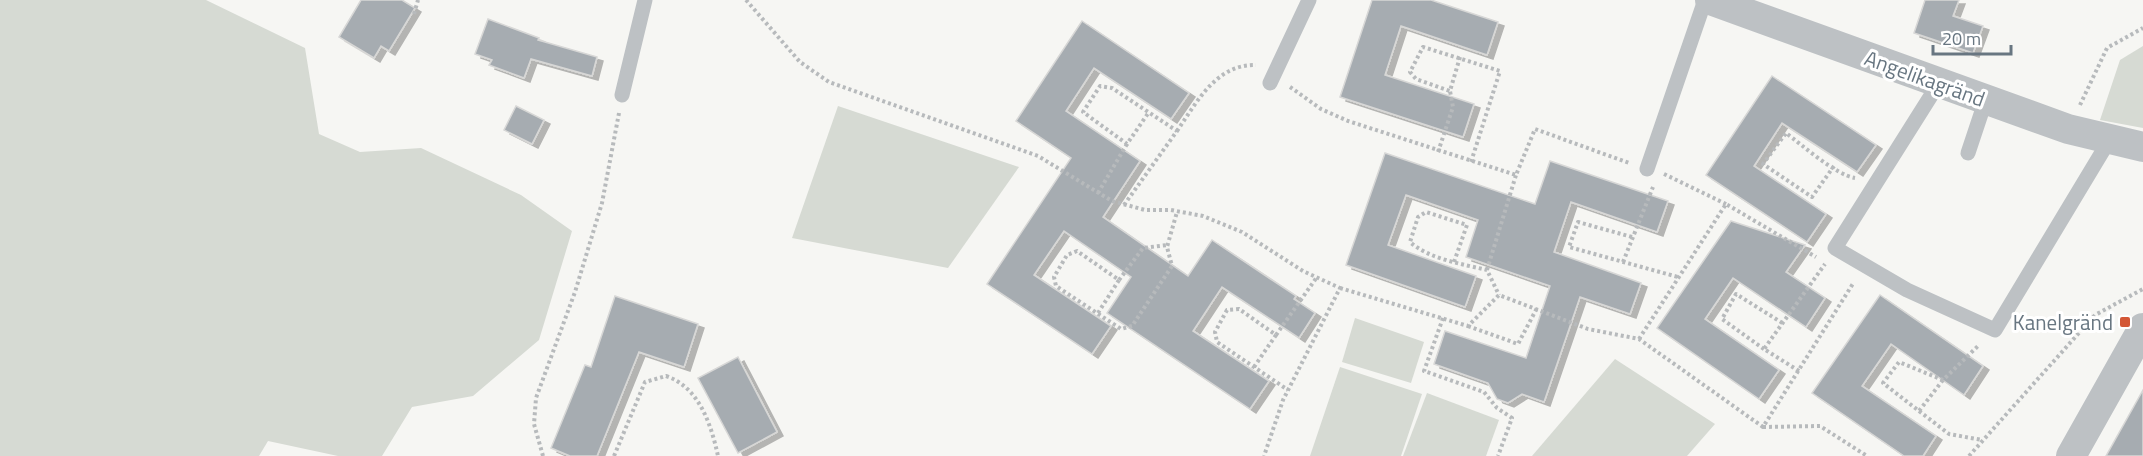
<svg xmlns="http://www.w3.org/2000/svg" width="2143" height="456" font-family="'Titillium Web',sans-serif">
<defs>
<filter id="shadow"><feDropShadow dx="6" dy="4" stdDeviation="0" flood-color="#0004"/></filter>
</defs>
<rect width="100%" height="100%" fill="#f6f6f3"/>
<g fill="#d6dad3">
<polygon points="0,0 206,0 305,48 319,134 360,152 421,148 521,195 572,231 539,340 473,396 412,407 382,456 338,456 268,441 259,456 0,456"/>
<polygon points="2143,46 2143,128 2100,120 2120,60"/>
<polygon points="838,106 1019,167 948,268 792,238"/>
<polygon points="1355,318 1424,342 1411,383 1342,362"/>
<polygon points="1615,359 1715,424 1687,456 1532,456"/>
<polygon points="1340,367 1422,394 1401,456 1310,456"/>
<polygon points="1427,393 1499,420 1486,456 1403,456"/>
</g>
<g fill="#a6acb1" stroke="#d7d7d6" stroke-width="1.5" filter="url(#shadow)">
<polygon points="361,0 402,0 415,8 389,51 381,46 374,58 339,37"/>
<polygon points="1372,0 1431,0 1498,22 1487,55 1401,26 1385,75 1474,104 1463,137 1340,97"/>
<polygon points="1925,0 1959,0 1953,16 1983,26 1973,53 1914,33"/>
<polygon points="488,19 539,38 538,40 597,57 592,76 531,59 524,78 489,65 492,60 475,54"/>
<polygon points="1082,21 1189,93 1171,119 1094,68 1066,111 1140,161 1103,217 1188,276 1212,240 1296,296 1294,299 1315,313 1299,338 1222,287 1193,331 1269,381 1250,409 1107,313 1131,277 1064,231 1034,275 1111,326 1092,354 987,284 1071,158 1016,121"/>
<polygon points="1772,76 1876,145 1857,172 1782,123 1754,166 1826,214 1807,242 1706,175"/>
<polygon points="516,106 544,120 532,144 504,130"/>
<polygon points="1385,153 1535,204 1550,161 1668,201 1657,232 1571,202 1554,252 1641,283 1630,314 1580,297 1544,402 1522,394 1508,403 1497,399 1488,383 1434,364 1445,331 1526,358 1550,286 1466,257 1478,220 1406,195 1388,245 1476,276 1465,307 1346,265"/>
<polygon points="1731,221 1805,245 1786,272 1825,298 1806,327 1733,278 1705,319 1779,370 1759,399 1657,328"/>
<polygon points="1880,295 1983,366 1964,395 1891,344 1862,386 1936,436 1923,456 1904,456 1812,393"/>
<polygon points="615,296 698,324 684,367 639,352 597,456 570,456 551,448 585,365 591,367"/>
<polygon points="738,357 777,432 738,453 698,378"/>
<polygon points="2143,390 2143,456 2106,456"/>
</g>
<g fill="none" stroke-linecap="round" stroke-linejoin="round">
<g stroke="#b7babc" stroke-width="4" stroke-dasharray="3 3" stroke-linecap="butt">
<polyline points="746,0 800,62 829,82 1038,156 1112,201 1145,210 1171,210 1203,216 1242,232 1303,271 1340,288 1283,400 1264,456"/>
<polyline points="414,14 418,0"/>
<polyline points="1460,57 1450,91 1416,79 1410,72 1423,47 1500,71 1471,162"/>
<polyline points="1290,87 1321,109 1348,121 1516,175 1535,129 1629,163"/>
<polyline points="2080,105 2107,48 2143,28"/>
<path d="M1177 131C1197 102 1216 64 1256 65"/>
<polyline points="1438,152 1453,107 1450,91"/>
<path d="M1834 166 1812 197 1763 164 1786 133C1802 145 1836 175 1855 178"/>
<polyline points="1664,174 1726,204"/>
<polyline points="1098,193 1127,144"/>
<polyline points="1124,205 1177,131 1112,88 1100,86 1083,112 1127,144 1149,112"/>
<polyline points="1632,237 1578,222 1569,247 1678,277"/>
<path d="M1454 262 1467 225 1426 212 1418 217 1410 242C1429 259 1462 264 1487 270L1499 295"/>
<polyline points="1623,262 1653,187"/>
<polyline points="1487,270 1516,175"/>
<polyline points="1119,280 1143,248 1167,245"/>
<polyline points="1340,288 1468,326 1499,295 1588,329 1639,339 1763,427 1854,282"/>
<polyline points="1098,313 1119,280 1077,251 1067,255 1054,277 1056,286 1121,329 1132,326 1172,266 1167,247 1177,212"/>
<polyline points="1443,318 1424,371 1484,392 1497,408 1512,418 1498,456"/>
<polyline points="1468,326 1518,344 1537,308"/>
<polyline points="1276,335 1317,277"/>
<polyline points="1639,339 1726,204 1816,257"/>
<polyline points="1764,349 1722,319 1736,294 1784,324"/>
<polyline points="1254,367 1276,335 1239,309 1227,310 1215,332 1217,342 1288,390"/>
<polyline points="1799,371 1764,349 1825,264"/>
<polyline points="1943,380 1919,411 1883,383 1899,362 1943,380 1979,345"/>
<polyline points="1919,411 1949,434 1982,440"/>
<polyline points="1763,427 1820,426 1867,456"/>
<polyline points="543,456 534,424 536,398 575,292 602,203 619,113"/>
<path d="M614 456 645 382 666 376C699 387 711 424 718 456"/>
<polyline points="1969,456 2095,315 2143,289"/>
</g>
<g stroke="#bdc1c4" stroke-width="15">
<polyline points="1270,83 1309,0"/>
<polyline points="1939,83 1835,248 1907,290 1995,330 2110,139"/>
<polyline points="622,95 645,0"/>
<polyline points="1968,153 1986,99"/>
<polyline points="1647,169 1705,0"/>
</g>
<g stroke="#bdc1c4" stroke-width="30">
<polyline points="1710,0 2068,129 2143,147"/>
<polyline points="2071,456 2143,328"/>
</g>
</g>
<rect fill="#d35736" stroke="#fff" stroke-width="2" x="2119" y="316" width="12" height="12" rx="3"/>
<g text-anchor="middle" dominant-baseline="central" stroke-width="6" stroke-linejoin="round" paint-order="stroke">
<g font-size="21" fill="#687681" stroke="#fff">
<text transform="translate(1925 78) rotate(20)">Angelikagränd</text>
</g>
<g font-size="21" fill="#687681" stroke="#fff" text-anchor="end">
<text x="2113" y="322">Kanelgränd</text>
</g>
</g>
<path d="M1933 45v9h78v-9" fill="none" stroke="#687681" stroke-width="3"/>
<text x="1942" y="45" font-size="18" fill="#687681" stroke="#ffffff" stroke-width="4.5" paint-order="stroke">20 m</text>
</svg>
